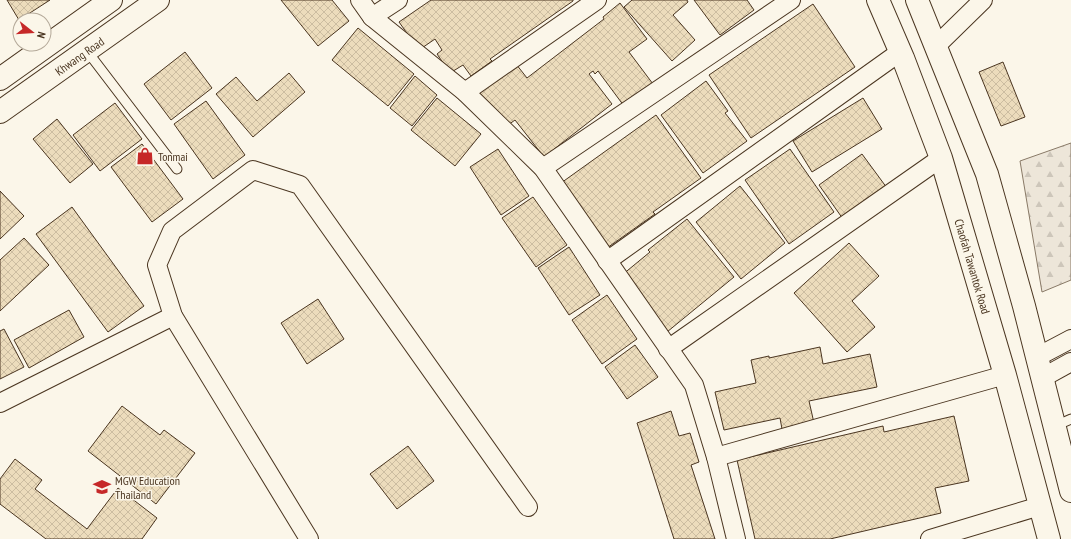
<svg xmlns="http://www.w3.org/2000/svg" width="1071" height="539" font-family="'PT Sans Narrow',sans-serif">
<defs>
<pattern id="forest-firs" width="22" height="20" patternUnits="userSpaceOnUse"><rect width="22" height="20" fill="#ede6d9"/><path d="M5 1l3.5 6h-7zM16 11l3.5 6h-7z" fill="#cdc6ba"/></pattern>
<pattern id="building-cross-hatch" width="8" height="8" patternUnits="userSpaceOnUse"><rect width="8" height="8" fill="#ecdcbc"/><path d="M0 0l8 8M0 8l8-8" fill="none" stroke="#ccbda1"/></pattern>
</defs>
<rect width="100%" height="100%" fill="#fbf6e9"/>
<polygon fill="url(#forest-firs)" stroke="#887966" points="1071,143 1071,280 1042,292 1020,161"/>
<g fill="url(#building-cross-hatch)" stroke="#4a3520">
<polygon points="7,0 50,0 19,20"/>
<polygon points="281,0 332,0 349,21 318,46"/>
<polygon points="431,0 573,0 573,1 490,59 492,61 471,76 463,65 450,73 437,54 442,50 435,39 419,50 399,22"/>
<polygon points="632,0 687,0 688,2 673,15 695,40 672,61 624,7"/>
<polygon points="694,0 747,0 754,10 720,35"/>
<polygon points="620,3 647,39 629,52 653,84 624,106 598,71 595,74 593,71 589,74 612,104 544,157 515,120 504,128 478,93 516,64 527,78 604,19 603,17"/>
<polygon points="813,4 855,67 751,138 709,75"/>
<polygon points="358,28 414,74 388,106 332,60"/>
<polygon points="185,52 212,88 171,120 144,84"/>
<polygon points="1003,62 1025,117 1001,126 979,72"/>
<polygon points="289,73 305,92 253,137 216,94 236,77 257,101"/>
<polygon points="415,76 437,95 412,126 390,108"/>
<polygon points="706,81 728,111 725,113 747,141 703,173 661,115"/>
<polygon points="437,98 481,134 455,166 411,130"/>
<polygon points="863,98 882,129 812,172 793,141"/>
<polygon points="206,101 245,155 213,179 174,124"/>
<polygon points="115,103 142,139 100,171 73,135"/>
<polygon points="656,115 701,178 653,212 655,214 607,248 561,183"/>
<polygon points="57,119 93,164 70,183 33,139"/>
<polygon points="142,144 183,199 152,222 111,167"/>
<polygon points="498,149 529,196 501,215 470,167"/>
<polygon points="790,149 834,212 789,244 745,180"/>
<polygon points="862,154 887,188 843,219 819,185"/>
<polygon points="740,186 785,243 741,279 696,222"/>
<polygon points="0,191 24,216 0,239"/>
<polygon points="533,197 567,245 536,267 502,218"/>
<polygon points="72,207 144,306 108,332 36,234"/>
<polygon points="687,219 734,277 667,332 622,275 650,252 648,250"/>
<polygon points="24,238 49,265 0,311 0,260"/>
<polygon points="849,243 879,276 852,301 875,327 847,352 794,293"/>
<polygon points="569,247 600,295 569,315 538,268"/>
<polygon points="607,295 637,339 602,364 572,320"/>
<polygon points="318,299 344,339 307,364 281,323"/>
<polygon points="69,310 84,337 29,368 14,340"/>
<polygon points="4,329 24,367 0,379 0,331"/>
<polygon points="635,345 658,377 627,399 605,367"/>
<polygon points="820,347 823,364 870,354 877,387 809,401 814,423 782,429 780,418 724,430 715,392 756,383 751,360 769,356 769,358"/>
<polygon points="122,406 160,435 164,430 195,453 156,504 88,451"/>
<polygon points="671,411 679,436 690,433 699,462 691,465 715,539 674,539 637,423"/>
<polygon points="954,416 969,481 935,488 941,513 830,539 755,539 737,460 883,426 884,432"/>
<polygon points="408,446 434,481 397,509 370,474"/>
<polygon points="15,459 42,480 35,489 87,529 118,488 157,518 142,539 46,539 0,504 0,479"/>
</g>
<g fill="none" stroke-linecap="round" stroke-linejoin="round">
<g stroke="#4a3520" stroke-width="11">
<g id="service">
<polyline points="87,51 177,169"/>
<polyline points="1055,426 1071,419"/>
</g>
</g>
<g stroke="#4a3520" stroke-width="20">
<g id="minor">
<polyline points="360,0 372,17 465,92 543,168 694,385 716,457 736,539"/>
<polyline points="372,17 398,0"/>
<polyline points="936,46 983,0"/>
<polyline points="465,92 597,0"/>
<polyline points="543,168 791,0"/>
<polyline points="607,261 900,52"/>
<polyline points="668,349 941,158"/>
<polyline points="1037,357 1071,339"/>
<polyline points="1042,378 1071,362"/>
<polyline points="0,403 173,316"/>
<polyline points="716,457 1005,375"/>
<polyline points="309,539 173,316 157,265 172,231 253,170 300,185 528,507"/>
<polyline points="930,539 1040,506"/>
</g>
</g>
<g stroke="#4a3520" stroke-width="24">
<g id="secondary">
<path id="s1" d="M878 0 903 58 941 158 1005 375 1049 539"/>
<polyline points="917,0 987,174 1024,306 1071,491"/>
<polyline points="0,79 111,0"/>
<path id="s2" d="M0 112 158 0"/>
</g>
</g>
<use href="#service" stroke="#fbf6e9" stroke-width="9"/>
<use href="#minor" stroke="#fbf6e9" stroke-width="18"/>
<use href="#secondary" stroke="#fbf6e9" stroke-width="22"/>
</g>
<defs>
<g id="shop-bare" transform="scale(1.38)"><path d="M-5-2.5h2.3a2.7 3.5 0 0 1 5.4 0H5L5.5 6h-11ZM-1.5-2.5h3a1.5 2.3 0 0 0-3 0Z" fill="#c62828" stroke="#fbf6e9" stroke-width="2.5" paint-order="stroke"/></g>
<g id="school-bare" transform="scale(1.38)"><path d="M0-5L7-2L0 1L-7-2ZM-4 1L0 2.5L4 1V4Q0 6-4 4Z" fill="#c62828" stroke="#fbf6e9" stroke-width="2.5" paint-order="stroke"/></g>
</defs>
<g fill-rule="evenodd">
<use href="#shop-bare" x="145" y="156"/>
<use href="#school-bare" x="102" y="487"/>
</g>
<g text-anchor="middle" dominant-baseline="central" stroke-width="3" stroke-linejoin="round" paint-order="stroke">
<g font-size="12" fill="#4a3520" stroke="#fbf6e9">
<text stroke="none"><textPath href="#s2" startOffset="97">Khwang Road</textPath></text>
<text stroke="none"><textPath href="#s1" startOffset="283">Chaofah Tawantok Road</textPath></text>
</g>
<g font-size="12" fill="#4a3520" stroke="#fbf6e9" text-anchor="start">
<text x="158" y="156">Tonmai</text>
<text x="115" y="480">MGW Education<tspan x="115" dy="14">Thailand</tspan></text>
</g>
</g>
<g transform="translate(32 32) rotate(107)"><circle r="19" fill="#fbf6e9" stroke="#b4a999"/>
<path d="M0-3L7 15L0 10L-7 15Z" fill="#c62828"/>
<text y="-6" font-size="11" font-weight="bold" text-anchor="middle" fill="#4a3520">N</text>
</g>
</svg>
